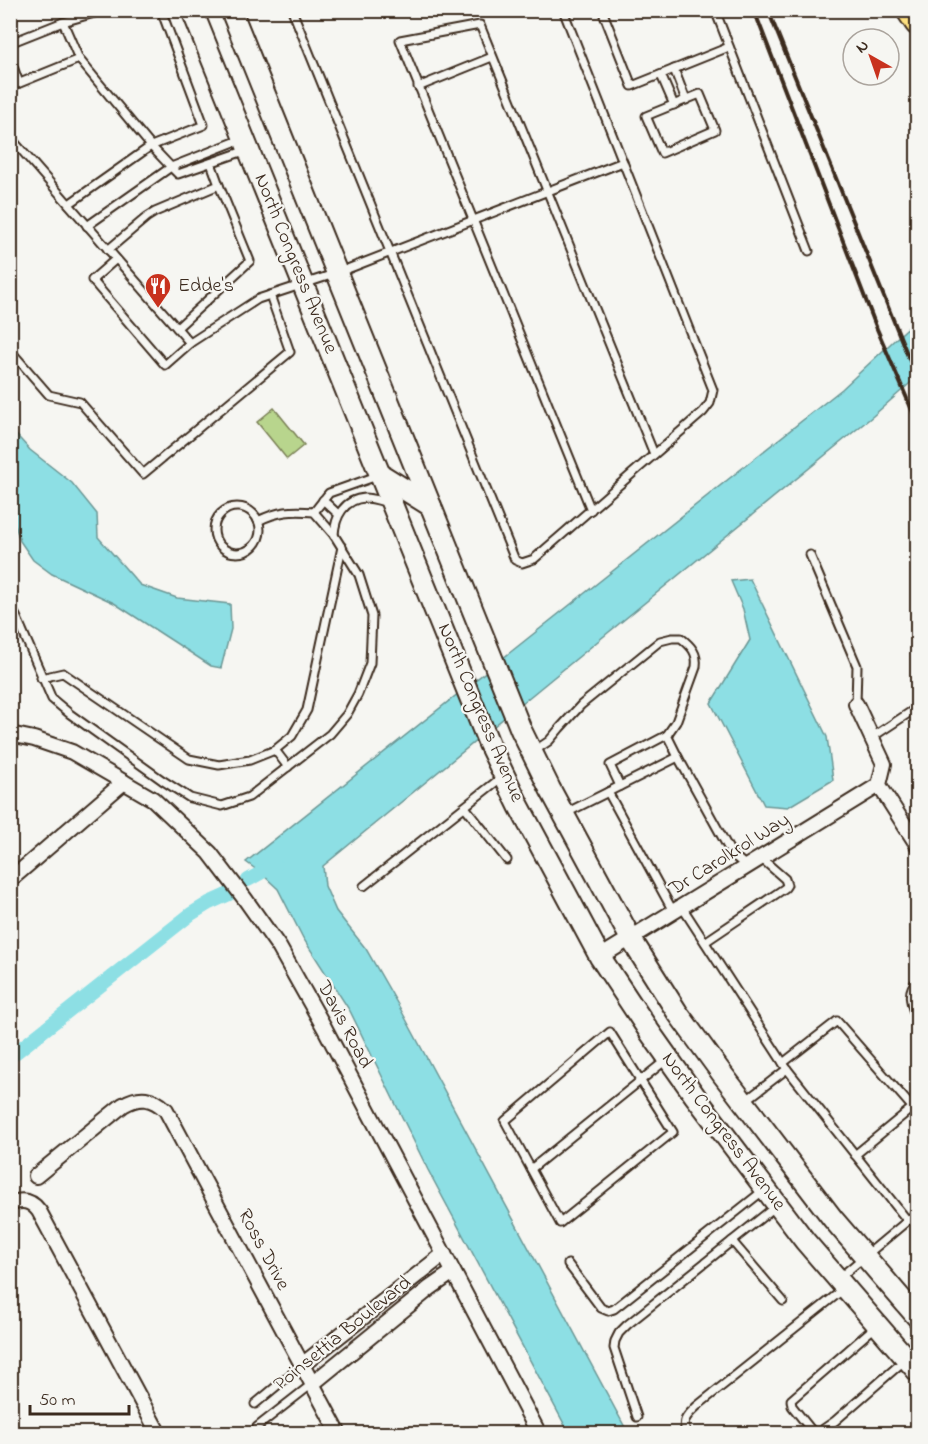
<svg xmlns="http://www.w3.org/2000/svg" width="928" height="1444" font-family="'Indie Flower',sans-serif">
<rect width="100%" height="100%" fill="#f6f6f2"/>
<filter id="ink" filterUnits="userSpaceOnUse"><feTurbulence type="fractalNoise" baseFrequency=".0167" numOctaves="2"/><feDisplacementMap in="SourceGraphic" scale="12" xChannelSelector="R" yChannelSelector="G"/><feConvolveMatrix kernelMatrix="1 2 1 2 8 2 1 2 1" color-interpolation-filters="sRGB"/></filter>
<g filter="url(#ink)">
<polygon fill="#b8d58d" stroke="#7a8056" stroke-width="1.5" points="274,408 304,445 287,459 257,422"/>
<g fill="#8ddfe4" stroke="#6c9795" stroke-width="1.5">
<polygon points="917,319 917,377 873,416 323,866 325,886 336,911 366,949 401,1010 628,1433 569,1433 428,1170 350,1011 303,938 278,889 261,873 246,862 842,389"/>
<polygon points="11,429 30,450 72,483 97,514 98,537 140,585 177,598 230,604 231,629 221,668 211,666 114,603 52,574 33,560 20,541 11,512"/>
<polygon points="750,579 827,737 833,780 788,807 764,805 711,703 750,640 743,609 731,581"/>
</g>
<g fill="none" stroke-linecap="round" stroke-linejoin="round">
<g stroke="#8ddfe4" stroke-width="14">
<polyline points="248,880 275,865"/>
<polyline points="10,1057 191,914 209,903 229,894"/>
</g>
<g stroke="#3b2a1e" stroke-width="11">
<g id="lane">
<polyline points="292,10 515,560 522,563 534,559 703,412 710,403 713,390 563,10"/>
<polyline points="602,10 632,86 729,47"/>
<polyline points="715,10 809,251"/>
<polyline points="668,12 672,10"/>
<polyline points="63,22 105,10"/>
<polyline points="10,43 63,22 79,59 10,87"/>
<polyline points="10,58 19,83"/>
<polyline points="79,59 151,146 171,167 242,139"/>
<polyline points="674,69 686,100"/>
<polyline points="661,75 674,105"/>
<polyline points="418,87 492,57"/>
<polygon points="700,94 715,130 662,153 646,116"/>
<polyline points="10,137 190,343"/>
<polyline points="69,204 151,146 204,125 161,10"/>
<polyline points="87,226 171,167 178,174 247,150"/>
<polyline points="108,250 147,217 155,212 219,185 211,163"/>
<polyline points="116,259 92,280 165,365 190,343 258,299 337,273 623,162"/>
<polyline points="177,328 250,261 219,185"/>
<polyline points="10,350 49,395 80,402 143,474 290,352 270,295"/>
<polyline points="323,500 338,514"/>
<circle cx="237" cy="530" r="23"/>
<polyline points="591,510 400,40 480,25 654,454"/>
<polyline points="314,512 329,493 377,476"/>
<path d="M334 535C335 517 344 499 365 498 372 498 381 501 389 503"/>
<polyline points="810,555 857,666 856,704"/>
<path d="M10 606 16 616 52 699 70 714 162 780 190 798 222 806 249 797 330 734 347 714 358 694 370 663 372 616 359 575 334 535 314 512C292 510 278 511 258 521"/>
<polyline points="41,678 63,673 189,759 219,765 250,760 275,750 292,736 307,710 342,547"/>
<polyline points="871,738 918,707"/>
<polyline points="275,750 288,767"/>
<path d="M534 751 549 741 560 728 581 705 660 641 672 638H681C691 646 698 653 696 667L676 722 667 735"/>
<polyline points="620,786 610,765 667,735 678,757"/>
<polyline points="608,792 674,913"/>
<polyline points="465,807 507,860"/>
<polyline points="564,814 678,757 731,853 747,867"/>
<polyline points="364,886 502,777"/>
<polyline points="682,907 787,1069 907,1220"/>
<polyline points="705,942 785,888 787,885 785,879 761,858"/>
<path d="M918 980C903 993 914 1009 918 1025"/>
<polygon points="610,1032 673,1132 560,1223 505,1121"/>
<polyline points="783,1063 837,1021 918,1114"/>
<polyline points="744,1102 787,1069"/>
<polyline points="855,1155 912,1108"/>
<polyline points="531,1169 666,1060"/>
<polyline points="776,1206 732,1241 783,1301"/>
<polyline points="568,1264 601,1308 608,1311 614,1309 764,1190"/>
<polyline points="839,1278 918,1212"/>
<polyline points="875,1327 791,1400 792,1406 812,1431 816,1433 819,1432 835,1421 906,1359"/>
<polyline points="255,1404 302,1365"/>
<polyline points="637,1417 614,1348 615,1341 619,1333 627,1325 732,1241"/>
<polyline points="257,1427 312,1384"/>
<path d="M687 1434C680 1420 688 1415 697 1406L845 1288"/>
</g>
</g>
<g stroke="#3b2a1e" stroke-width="18">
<g id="street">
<polyline points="856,704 884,764 879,785 918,846"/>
<polyline points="10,734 34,739 72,752 153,799 210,853 245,899 279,947 324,1027 539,1434"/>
<polyline points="10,880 124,782"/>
<polyline points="600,957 879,785"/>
<path d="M36 1176 123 1105C140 1095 152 1097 166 1110L339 1434"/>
<path d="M10 1204C22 1199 31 1200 39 1211L159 1434"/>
<polyline points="302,1365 444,1254"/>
<polyline points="312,1384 430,1288 453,1272"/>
</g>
</g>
<g stroke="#3b2a1e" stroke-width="24">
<g id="secondary">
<polyline points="192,10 489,744 519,806 600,957 649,1031 695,1096 805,1241 918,1372"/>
<polyline points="231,10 521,730 550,789 631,939 677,1012 723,1075 833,1219 918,1318"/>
<polyline points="380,474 431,506"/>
</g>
</g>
<g stroke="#3b2a1e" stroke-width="30">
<polyline id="highway" points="910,10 918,22"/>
</g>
<use href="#lane" stroke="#f6f6f2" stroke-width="7"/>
<use href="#street" stroke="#f6f6f2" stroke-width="14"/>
<use href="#secondary" stroke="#f6f6f2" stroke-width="20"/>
<use href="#highway" stroke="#fde080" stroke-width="26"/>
<g stroke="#3b2a1e" stroke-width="4">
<polyline points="754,10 877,329 918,424"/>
<polyline points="768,10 918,381"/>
</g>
</g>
</g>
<defs>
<g id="restaurant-pin" transform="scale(1.35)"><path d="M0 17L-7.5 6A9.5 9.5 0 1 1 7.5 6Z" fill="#c8321e" stroke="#f6f6f2"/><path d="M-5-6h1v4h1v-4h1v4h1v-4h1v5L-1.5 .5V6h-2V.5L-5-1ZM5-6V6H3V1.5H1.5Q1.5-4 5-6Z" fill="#fff"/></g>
</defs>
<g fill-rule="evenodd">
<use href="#restaurant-pin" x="158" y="286"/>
</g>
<g text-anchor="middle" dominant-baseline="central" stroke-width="4.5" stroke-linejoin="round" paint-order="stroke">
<g font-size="20" fill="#3b2a1e" stroke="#f6f6f2">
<text transform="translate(295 264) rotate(68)">North Congress Avenue</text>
<text transform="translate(480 713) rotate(67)">North Congress Avenue</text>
<text transform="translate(730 855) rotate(-32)">Dr Carolkrol Way</text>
<text transform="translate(344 1025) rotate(62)">Davis Road</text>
<text transform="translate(723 1132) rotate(53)">North Congress Avenue</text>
<text transform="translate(263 1250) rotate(62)">Ross Drive</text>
<text transform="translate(343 1334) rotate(-39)">Poinsettia Boulevard</text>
</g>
<g font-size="20" fill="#3b2a1e" stroke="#f6f6f2" text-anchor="start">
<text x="178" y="286">Edde's</text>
</g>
</g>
<rect width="928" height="1444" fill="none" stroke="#f6f6f2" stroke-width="36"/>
<rect x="18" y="18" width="892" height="1408" fill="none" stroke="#3b2a1e" stroke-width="2" filter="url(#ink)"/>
<g transform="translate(871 57) rotate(320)"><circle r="28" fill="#f6f6f2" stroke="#aba49d" stroke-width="1.5"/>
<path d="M0-4.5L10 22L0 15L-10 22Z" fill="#c8321e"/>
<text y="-9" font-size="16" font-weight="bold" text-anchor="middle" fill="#3b2a1e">N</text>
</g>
<path d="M30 1405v9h99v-9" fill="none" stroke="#3b2a1e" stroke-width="3"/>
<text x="39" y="1405" font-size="18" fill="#3b2a1e" stroke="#f6f6f2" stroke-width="4.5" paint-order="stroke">50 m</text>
</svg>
